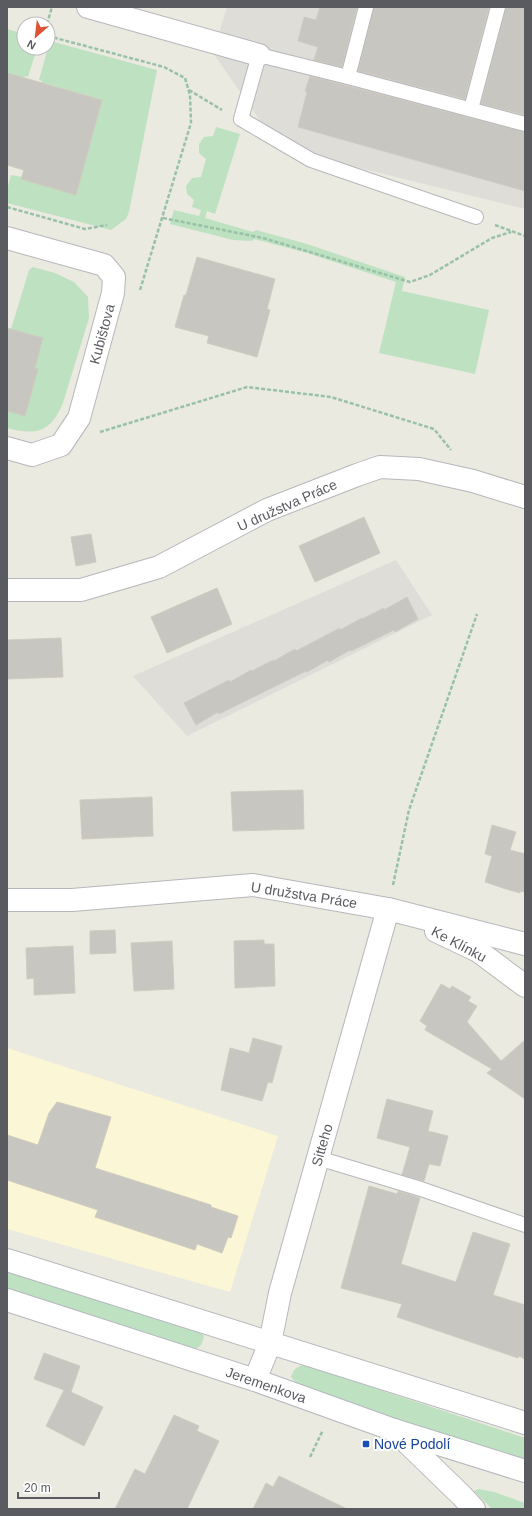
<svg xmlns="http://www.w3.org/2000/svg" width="532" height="1516" font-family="Helvetica,sans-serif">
<rect width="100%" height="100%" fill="#ebeae0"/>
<polygon fill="#fbf6d5" points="7,1048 278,1136 230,1292 7,1229"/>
<g fill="#deddd8">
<polygon points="227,7 525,7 525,209 279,148 213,53"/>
<polygon points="396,560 432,615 187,736 133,676"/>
</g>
<g fill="#bde1c1">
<polygon points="7,29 24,34 24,48 37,48 28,77 25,76 23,83 7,73"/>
<polygon points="50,41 157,70 129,212 126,219 111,230 7,203 7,190 11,175 22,177 21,179 76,194 102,100 48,84 37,98 42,81 39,80"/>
<polygon points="216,127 240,134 215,214 207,211 205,218 253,232 256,230 307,244 405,277 402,291 489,310 475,374 379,353 396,282 304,252 254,239 252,241 233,240 170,224 174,210 199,216 201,210 192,207 194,200 187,194 186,186 192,178 201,177 206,159 199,153 199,144 204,137 213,136"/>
<path d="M33 267 55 273 74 282 88 297 89 318 63 403C51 432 36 436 7 428V411L25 416 37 369 35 368 43 339 11 329 29 270Z"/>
<path d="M7 1267 201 1331 204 1337C201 1346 200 1350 189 1348L7 1289Z"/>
<path d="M305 1365 525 1438V1462L441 1436 299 1386 291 1377C294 1369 296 1366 305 1365Z"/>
<polygon points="478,1489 494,1492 525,1503 525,1509 492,1509 474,1491"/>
</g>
<g fill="#c8c6c0" stroke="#cfccbf">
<polygon points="320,7 357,7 342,67 314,60 318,47 298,41 304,17 316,20"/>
<polygon points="374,7 489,7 465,99 358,71"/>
<polygon points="506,7 525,7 525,115 481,104"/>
<polygon points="7,73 102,100 76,195 21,179 24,170 7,165"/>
<polygon points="310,76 525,132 525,191 298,127 307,92 305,91"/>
<polygon points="197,257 275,279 267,309 270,310 257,357 207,343 209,336 175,327 184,295 186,295"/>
<polygon points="7,328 43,338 35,368 38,369 25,416 7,411"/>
<polygon points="364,517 380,553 315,582 299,546"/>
<polygon points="91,534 96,562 76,566 71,537"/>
<polygon points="217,588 232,624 167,653 151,617"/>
<polygon points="407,597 418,619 395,632 394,630 351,651 350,650 329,662 328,660 307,672 306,671 219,714 218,712 196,725 184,703 229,680 230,682 251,670 252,671 273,660 274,661 295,649 296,651 340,628 340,630 362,618 362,619 384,608 384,610"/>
<polygon points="61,638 63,677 7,679 7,640"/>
<polygon points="303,790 304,829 233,831 231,792"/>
<polygon points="152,797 153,836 82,839 80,800"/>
<polygon points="492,825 516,832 510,850 525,854 525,892 520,891 520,893 506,889 485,882 492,856 485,854"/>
<polygon points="115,930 116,953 90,954 90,931"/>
<polygon points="264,940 264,944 274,944 275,986 235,988 234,941"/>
<polygon points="172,941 174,989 134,991 131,943"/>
<polygon points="73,946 75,993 34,995 34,978 27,979 26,948"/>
<polygon points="441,984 450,989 452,986 471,997 468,1001 477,1006 467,1022 501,1061 525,1040 525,1099 487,1073 492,1069 425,1030 427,1026 420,1021"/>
<polygon points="253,1038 282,1046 272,1083 268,1082 262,1101 221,1090 230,1048 249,1053"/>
<polygon points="387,1099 433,1111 428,1131 448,1136 440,1166 429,1164 424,1181 402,1175 410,1147 377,1138"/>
<polygon points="57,1102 111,1117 95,1168 211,1205 211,1207 238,1216 231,1238 228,1237 222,1253 197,1244 195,1250 95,1217 98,1210 7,1180 7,1135 38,1145 49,1113"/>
<polygon points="369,1186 397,1194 398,1191 420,1198 401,1264 456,1282 473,1232 510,1244 493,1295 525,1305 525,1359 519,1356 518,1358 397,1317 402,1304 341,1288"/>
<polygon points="44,1353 80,1366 71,1392 103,1407 84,1446 46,1426 64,1390 34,1379"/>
<polygon points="174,1415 199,1426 197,1431 219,1441 187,1509 115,1509 135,1469 145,1474"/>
<polygon points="279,1476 347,1509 253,1509 266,1483 273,1487"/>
</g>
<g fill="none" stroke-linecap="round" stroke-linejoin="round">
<g stroke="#b6b7bc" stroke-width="16">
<g id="lane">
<polyline points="348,77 366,7"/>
<polyline points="471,109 498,7"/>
<polyline points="476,217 311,160 241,119 259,55 348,77 525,124"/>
<polyline points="318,1158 421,1189 525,1225"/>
</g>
</g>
<g stroke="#b6b7bc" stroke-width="24">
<g id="street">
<polyline points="88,7 259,55"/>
<polyline points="7,238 104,265 114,277 113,293 79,418 61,445 32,455 7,448"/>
<polyline points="7,590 81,590 159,567 267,510 357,475 380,467 419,469 473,481 525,497"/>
<polyline points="7,900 72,900 253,885 388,909 525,944"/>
<polyline points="436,931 478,951 525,986"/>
<polyline points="255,1380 270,1343 280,1293 388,909"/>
<polyline points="394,1430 462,1496 474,1509"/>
</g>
</g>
<g stroke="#b6b8be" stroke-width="24">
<g id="secondary">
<polyline points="7,1260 525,1423"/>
<polyline points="7,1300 255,1380 394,1430 525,1471"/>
</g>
</g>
<g stroke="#98c1a7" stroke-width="2.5" stroke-dasharray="4 2" stroke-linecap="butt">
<polyline points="47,24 52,7"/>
<polyline points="48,36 164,67 185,78 190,95 191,123 140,290"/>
<polyline points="189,90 222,110"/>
<polyline points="7,207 85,229 107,225"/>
<polyline points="163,218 263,238 410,282 430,275 492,238 511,232"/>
<polyline points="495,225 525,236"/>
<polyline points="100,432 247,387 331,397 434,429 451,450"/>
<polyline points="393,885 409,810 477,614"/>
<polyline points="310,1457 323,1430"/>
</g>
<use href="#lane" stroke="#fff" stroke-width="14"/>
<use href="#street" stroke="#fff" stroke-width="22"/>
<use href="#secondary" stroke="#fff" stroke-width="22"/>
</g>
<rect fill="#1a4fb4" stroke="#fff" stroke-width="1.5" x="362" y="1440" width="8" height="8" rx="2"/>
<g text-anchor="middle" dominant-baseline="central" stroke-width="4" stroke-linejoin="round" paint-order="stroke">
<g font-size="14" fill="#595b60" stroke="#fff">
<text transform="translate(102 334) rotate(-75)">Kubištova</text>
<text transform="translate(287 505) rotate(-24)">U družstva Práce</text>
<text transform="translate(304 895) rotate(9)">U družstva Práce</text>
<text transform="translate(459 944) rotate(28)">Ke Klínku</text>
<text transform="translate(322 1145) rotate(-74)">Sitteho</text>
<text transform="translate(266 1385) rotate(19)">Jeremenkova</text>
</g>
<g font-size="14" fill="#164399" stroke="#fff" text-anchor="start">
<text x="374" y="1444">Nové Podolí</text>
</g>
</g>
<rect width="532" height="1516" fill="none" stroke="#595b60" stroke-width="16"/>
<g transform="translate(36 36) rotate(208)"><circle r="19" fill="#ffffff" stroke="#bdbdbf"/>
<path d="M0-3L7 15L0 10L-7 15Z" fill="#dd5234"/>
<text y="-6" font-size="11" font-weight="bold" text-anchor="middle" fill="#595b60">N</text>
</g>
<path d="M18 1492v6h81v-6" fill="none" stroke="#595b60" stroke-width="2"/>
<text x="24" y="1492" font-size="12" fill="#595b60" stroke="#ffffff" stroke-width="3" paint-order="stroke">20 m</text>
</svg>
